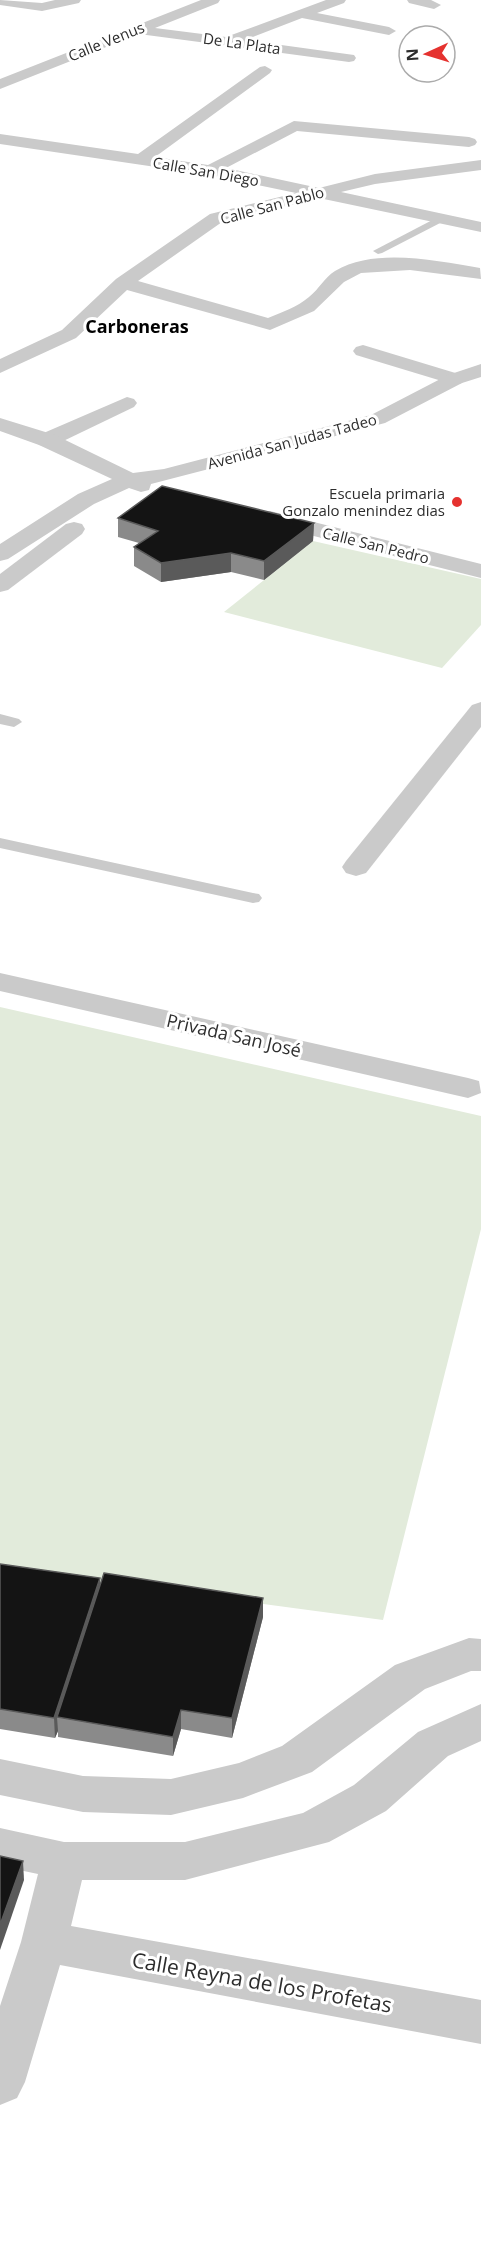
<svg xmlns="http://www.w3.org/2000/svg" width="481" height="2259" font-family="'Open Sans',sans-serif">
<rect width="100%" height="100%" fill="#fff"/>
<g fill="#e2ebdb">
<polygon points="313,541 481,579 481,625 442,668 224,612"/>
<polygon points="0,1007 481,1116 481,1229 383,1620 0,1569"/>
</g>
<g fill="none" stroke-linecap="round" stroke-linejoin="round">
<g fill="#cacaca" fill-rule="evenodd">
<polygon points="440,216 444,217 444,221 382,253 378,254 373,251"/>
<polygon points="0,714 19,719 22,722 14,727 0,724"/>
<polygon points="0,838 253,893 259,894 262,898 259,902 253,903 0,848"/>
</g>
<g fill="#cacaca" fill-rule="evenodd">
<polygon points="0,0 42,3 55,0 81,0 79,3 42,11 0,5"/>
<polygon points="201,0 220,0 218,3 155,28 226,37 326,0 346,0 344,3 317,13 389,27 396,31 389,35 302,18 245,40 354,55 356,58 354,61 349,62 139,34 0,89 0,79"/>
<polygon points="407,0 431,0 441,5 434,9 409,3"/>
<path d="M265 66 272 70 270 73 155 157 208 165 294 121 469 137 475 139 477 142 475 145 469 147 297 131 226 168 319 188 375 174 481 160V170L375 184 341 192 481 222V232L319 198 222 222 138 281 268 318C283 312 297 307 309 297 319 289 325 277 335 271 376 247 436 261 480 268L481 279 410 270 361 273 344 282 314 311 270 330 127 290 76 338 0 373V359L62 330 116 279 210 214 296 193 210 175 0 144V134L138 154 260 67Z"/>
<polygon points="363,345 462,375 465,379 462,383 455,385 356,355 353,351 356,347"/>
<polygon points="127,397 134,399 137,403 134,407 55,445 47,446 39,445 36,440 39,435"/>
<polygon points="481,702 481,727 366,873 356,876 346,873 342,867 346,861 472,705"/>
<polygon points="0,973 468,1078 479,1081 481,1093 468,1098 0,991"/>
<polygon points="469,1638 481,1639 481,1671 471,1671 425,1689 312,1772 243,1798 171,1815 83,1812 0,1795 0,1759 83,1776 171,1779 239,1763 282,1746 395,1665"/>
<polygon points="481,1704 481,1741 448,1756 386,1811 329,1842 185,1880 82,1880 71,1926 481,2000 481,2044 60,1965 25,2082 17,2098 0,2105 0,2006 21,1942 38,1874 0,1866 0,1828 64,1842 185,1842 303,1813 354,1785 418,1732"/>
</g>
<g fill="#cacaca" fill-rule="evenodd">
<polygon points="481,364 481,377 462,383 385,423 151,484 149,490 141,492 129,488 94,504 8,559 0,561 0,544 78,494 112,479 39,445 0,431 0,418 55,435 133,473 164,469 371,415 448,375"/>
<polygon points="270,511 481,564 481,578 262,523 259,518 262,513"/>
<polygon points="74,522 82,524 85,529 82,534 8,590 0,592 0,574 66,524"/>
</g>
</g>
<g fill="#8a8a8a">
<polygon points="118,518 314,523 313,541 264,580 231,572 161,582 134,566 134,547 139,543 118,537"/>
<polygon points="0,1564 100,1585 263,1617 232,1738 181,1729 173,1756 58,1737 58,1731 55,1738 0,1729"/>
</g>
<g fill="#5a5a5a">
<polygon points="314,523 313,541 264,580 264,561"/>
<polygon points="231,553 231,572 161,582 161,563"/>
<polygon points="100,1578 101,1597 57,1717 58,1731 55,1738 54,1718"/>
<polygon points="263,1598 263,1617 232,1738 232,1718"/>
<polygon points="181,1710 181,1729 173,1756 173,1737"/>
<polygon points="23,1861 24,1880 0,1950 0,1925"/>
</g>
<g fill="#141414" stroke="#5a5a5a" stroke-width="1.5">
<polygon points="162,486 314,523 264,561 231,553 161,563 134,547 158,531 118,518"/>
<polygon points="0,1564 100,1578 54,1718 0,1709"/>
<polygon points="104,1573 263,1598 232,1718 181,1710 173,1737 57,1717"/>
<polygon points="0,1856 23,1861 0,1925"/>
</g>
<circle fill="#e5322f" stroke="#fff" stroke-width="2" cx="457" cy="502" r="6"/>
<g text-anchor="middle" dominant-baseline="central" stroke-width="6" stroke-linejoin="round" paint-order="stroke">
<g font-size="15" fill="#2d2d2d" stroke="#fff">
<text transform="translate(106 41) rotate(-22)">Calle Venus</text>
<text transform="translate(242 43) rotate(8)">De La Plata</text>
<text transform="translate(206 171) rotate(10)">Calle San Diego</text>
<text transform="translate(272 205) rotate(-15)">Calle San Pablo</text>
<text transform="translate(292 441) rotate(-15)">Avenida San Judas Tadeo</text>
<text transform="translate(376 545) rotate(14)">Calle San Pedro</text>
</g>
<g font-size="15" fill="#2d2d2d" stroke="#fff" text-anchor="end">
<text x="445" y="493">Escuela primaria<tspan x="445" dy="17">Gonzalo menindez dias</tspan></text>
</g>
<g font-size="18" font-weight="bold" fill="#000" stroke="#fff">
<text x="137" y="326">Carboneras</text>
</g>
<g font-size="18" fill="#2d2d2d" stroke="#fff">
<text transform="translate(234 1035) rotate(13)">Privada San José</text>
</g>
<g font-size="21" fill="#2d2d2d" stroke="#fff">
<text transform="translate(262 1982) rotate(10)">Calle Reyna de los Profetas</text>
</g>
</g>
<g transform="translate(427 54) rotate(266)"><circle r="28" fill="#ffffff" stroke="#ababab" stroke-width="1.5"/>
<path d="M0-4.5L10 22L0 15L-10 22Z" fill="#e5322f"/>
<text y="-9" font-size="16" font-weight="bold" text-anchor="middle" fill="#2d2d2d">N</text>
</g>
</svg>
